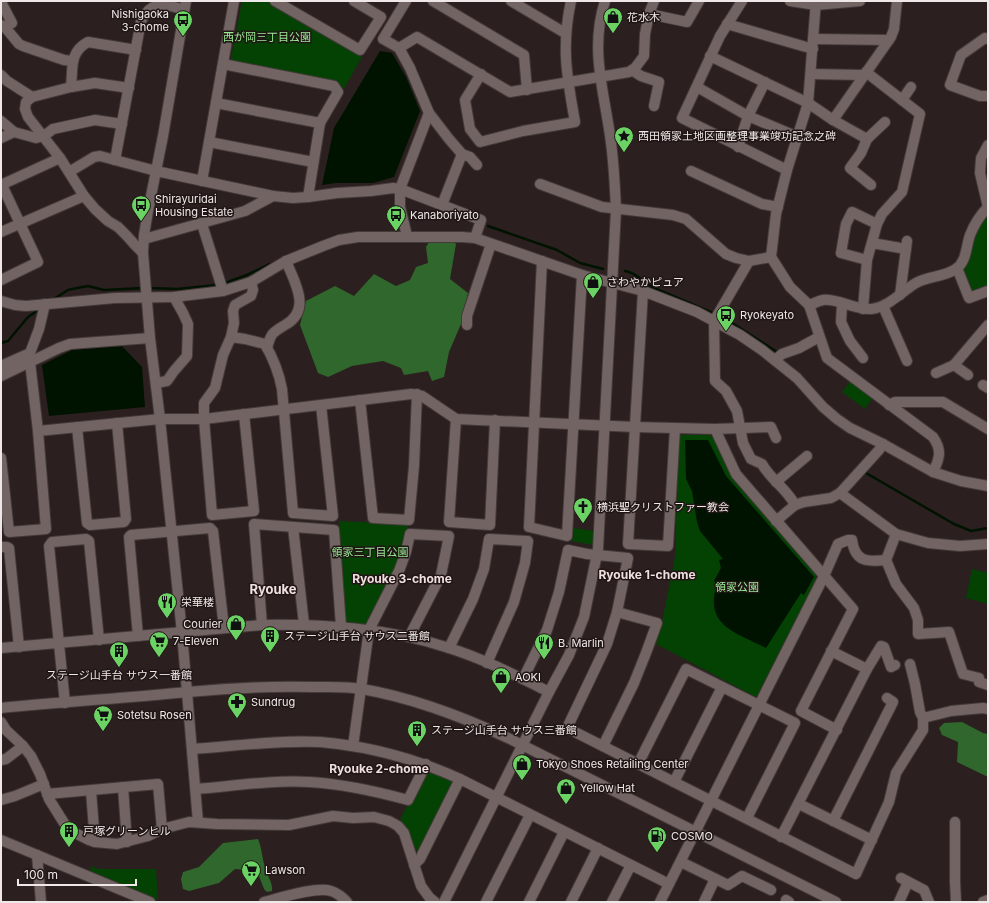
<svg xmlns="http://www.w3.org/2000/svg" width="989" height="903" font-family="Inter,'Noto Sans JP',sans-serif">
<rect width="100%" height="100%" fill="#2b1f1f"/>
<g fill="#044203">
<polygon points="242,1 268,1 362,57 343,90 339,83 233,62 231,58"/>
<polygon points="988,214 988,287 973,293 971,291 963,270 967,262 977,229"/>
<polygon points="851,380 873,397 865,409 842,392"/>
<polygon points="679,435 709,435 713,437 731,477 816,574 816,579 757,696 754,696 656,644 662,622 675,557"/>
<polygon points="339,521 409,524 397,568 372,617 365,626 346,623 343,620"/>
<polygon points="574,528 594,531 593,545 572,541"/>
<polygon points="972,569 988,573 988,604 966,598"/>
<path d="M427 770 452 779 453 782 418 851 415 849C412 837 409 828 400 819Z"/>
<polygon points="92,866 98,869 156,869 158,900 89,873"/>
</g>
<g fill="#30672c">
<polygon points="452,241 456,244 450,279 468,293 461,324 449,352 444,377 432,381 428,371 404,375 401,368 383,361 352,366 328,377 318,373 300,325 306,301 335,286 354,296 374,274 396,286 410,280 416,267 428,263 426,247 429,242"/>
<polygon points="962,722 983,733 988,734 988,777 957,762 958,742 942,735 939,728 944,723"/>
<path d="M258 839C262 848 262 858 265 867 267 876 273 882 272 891L267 892 264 889 257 871 235 869 219 883 189 891 183 889 181 879 183 872 199 867 223 843Z"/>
</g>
<g fill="#001300">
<polygon points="380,51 392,53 406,77 420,111 394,177 373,183 336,183 322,185 334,128"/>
<polygon points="122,346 142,367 145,407 49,416 42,365 72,350"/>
<path d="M685 440H708L726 476 814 577 804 595 801 593 766 648C737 633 703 625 717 585L714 581 721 568 719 560 723 559 700 531 697 522 692 491 686 479Z"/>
</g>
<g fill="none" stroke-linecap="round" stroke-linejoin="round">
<g stroke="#001300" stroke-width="2.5">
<polyline points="488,226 557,250 580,263 603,269"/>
<path d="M625 271C638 273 643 283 654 288L713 313"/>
<polyline points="222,284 247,275 270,264"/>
<polyline points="149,288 177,289 217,285"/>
<polyline points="54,299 68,290 77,288 88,286 104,290 144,288"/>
<polyline points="729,321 777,352"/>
<polyline points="1,343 8,341 28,317 40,309"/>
<polyline points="866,473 954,524 971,531 988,528"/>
</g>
<g stroke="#443a3a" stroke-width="12">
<g id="minor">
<polyline points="186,1 163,136 148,211 144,235 143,253 150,338 160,419 182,633 198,822"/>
<polyline points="275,1 360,50 381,17 354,1"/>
<polyline points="406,1 383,39 399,48 410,68 429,113 449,139 462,154 470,157 477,165"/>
<polyline points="433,1 524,55 527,90"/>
<polyline points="511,1 565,33"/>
<polyline points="742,1 720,36 682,118 787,170"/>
<polyline points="790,1 816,5 860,1"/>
<path d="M816 1 808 103 787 170 776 214 771 257 790 287 809 305 827 358 933 437C942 450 940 458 933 472"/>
<polyline points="1,2 12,23"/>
<polyline points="649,14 687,22 699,1"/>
<polyline points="727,24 813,49"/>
<polyline points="1,25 4,26 19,44 23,46 64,60 72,61"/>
<polyline points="814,39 889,40"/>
<polyline points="988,39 985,38 961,55 950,85 980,96 988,96"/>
<polyline points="399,48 417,37 510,92 629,72 635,68 644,56 645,34 649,14 654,1"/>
<polyline points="710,56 808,103 833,120 891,37 894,29 897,1"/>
<polyline points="223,64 334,86 338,92 320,123 308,197"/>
<polyline points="632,70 641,76 659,82 654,106"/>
<path d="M481 74 465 100 470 129 480 142 523 131 575 122C567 77 561 47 571 1"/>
<polyline points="811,74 864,75"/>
<polyline points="1,75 7,81 32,97"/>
<path d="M71 87C73 69 69 52 88 42L136 50"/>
<polyline points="697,87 748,116 798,137"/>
<polyline points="129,88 95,83 71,87 32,97 26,102 25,109 28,117 60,158 84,196 95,209 108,221 118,227 127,236 135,245 143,253"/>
<polyline points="902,100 911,87"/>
<polyline points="216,103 320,123"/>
<polyline points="833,120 867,139 861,153 850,168 871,185"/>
<polyline points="1,121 14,132 36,138 44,136 53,129 95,120 122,124"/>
<polyline points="1,138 14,132"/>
<polyline points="867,139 885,122"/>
<polyline points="209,142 313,162"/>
<polyline points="988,145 981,158 980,173 988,207"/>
<polyline points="738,147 748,116 765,82"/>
<path d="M115 160 141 21C152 0 164 3 184 10"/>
<polyline points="691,171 762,204 778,207"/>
<polyline points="69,172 94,157 100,156 156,171 273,196 293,198 308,197 337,193 371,191 393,188 400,189 481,220 475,238"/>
<polyline points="202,181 234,1"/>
<polyline points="540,184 602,207 673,215 686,219 726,254 736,258 749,261 771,257"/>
<polyline points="1,185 60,158"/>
<polyline points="442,205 462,154"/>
<polyline points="202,224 223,291"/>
<polyline points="1,232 84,196"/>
<polyline points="407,236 400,207 400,189 429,113"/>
<polyline points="144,239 245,211 273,196"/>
<polyline points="872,243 906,249"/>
<polyline points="867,260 841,253 846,224 852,212 877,224"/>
<polyline points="542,261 529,527 567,536 582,275"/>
<path d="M749 261 714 321 715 381 726 391 737 411 743 443 751 459 762 464C771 480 787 489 795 505"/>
<polyline points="957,268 969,298 988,291"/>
<polyline points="1,280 38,262 2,185"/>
<polyline points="643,291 628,544 668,546 675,428"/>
<polyline points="900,295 907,241"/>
<polyline points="1,301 15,305 26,306 115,298 174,297 223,291 251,282 286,261 323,246 339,240 358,237 462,237 475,238 582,275 643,291 697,312 740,335 762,350 797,378 823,407 837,419 850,428 883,444 933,472 961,481 988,486"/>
<polyline points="842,304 841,322 850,341 863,358"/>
<path d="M809 305C813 304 818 301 823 300 837 298 855 310 871 309 889 307 901 292 916 283 929 276 944 277 956 269 967 261 966 246 970 235 974 225 980 215 988 207"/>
<polyline points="883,306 907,361"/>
<polyline points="863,309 867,260 877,224 882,214 902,192 920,114 866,72"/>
<polyline points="467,325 467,316 491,244"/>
<path d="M231 337 245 339 265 344C273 358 279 373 282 389L293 513 333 516 321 405"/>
<path d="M267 348C271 333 272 333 285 325 312 310 295 283 286 261"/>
<polyline points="775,360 782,354 799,348 819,337"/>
<polyline points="954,365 968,375"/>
<polyline points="1,366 30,353 39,329 45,304"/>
<polyline points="936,373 954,365 988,325"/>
<polyline points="1,376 59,348 70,344 150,338"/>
<polyline points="156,383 167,381 174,371 187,356 188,324 183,313 174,297"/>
<polyline points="983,385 988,388"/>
<polyline points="360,400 373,518 409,520 414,466 417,394"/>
<polyline points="889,405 895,402 943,402 988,429"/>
<polyline points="244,414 254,511 212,515 204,419 204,403 215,388 223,355 231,337 234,323 233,311 235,305 251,296 253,290 251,282"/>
<polyline points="456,419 449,522 490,525 495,420"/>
<polyline points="77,427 87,523 90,525 124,522 126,519 117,423"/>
<polyline points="715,429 736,474 853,609 801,711 837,730"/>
<polyline points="38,431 160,419 204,419 411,394 422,396 456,419 635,427 715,429 771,427 776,438"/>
<polyline points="1,458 9,532 46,529 38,431 30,362"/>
<polyline points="776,482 807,456"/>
<polyline points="840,493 896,534 928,543 960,546 988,544"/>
<polyline points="776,521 795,505 804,502 831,498 840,493 879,450 883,444"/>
<polyline points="293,527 304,624"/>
<polyline points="896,534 886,560 896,584 914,608 918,620 918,634 949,632 963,674 979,678 979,682 988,685"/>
<polyline points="1,547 7,547 9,548 19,647"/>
<polyline points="262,625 254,524 334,530 341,626"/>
<polyline points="138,636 129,537 131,535 210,528 213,531 224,628"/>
<path d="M1 648 262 625C325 624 389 628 449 648 484 659 517 676 549 692"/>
<polyline points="449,648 473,599 484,569 489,539 528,541 525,563 514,602 487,663"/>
<polyline points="831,651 867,669"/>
<polyline points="523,679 547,630 559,592 568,550 587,554 628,558 617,612 607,644 567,728 856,874 889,802 896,773 923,730 923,718 920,712 915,684 910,664"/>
<polyline points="65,703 49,546 52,542 86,539 89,541 99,640"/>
<path d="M1 708C63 702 125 698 188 692 229 688 270 686 311 687 328 687 346 686 362 689 414 698 461 716 508 738L836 902"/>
<polyline points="923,718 951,711 983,708 988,709"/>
<polyline points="1,722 6,730 23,746 31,756 40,774 49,799 64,823 71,831 89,840 95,842 117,844 148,836 162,829 189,822 217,824 289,825 333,816 353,818 374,817 389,821 398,826 404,833 421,886 429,897 435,902"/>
<polyline points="353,746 369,630 399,571 406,552 410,534 449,536 441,575 409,637"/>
<polyline points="603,746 634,683 646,653 657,623 617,612"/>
<path d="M192 749C234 746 278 740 320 742 369 746 416 759 460 779L669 884"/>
<polyline points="1,760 6,759 23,746"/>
<polyline points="638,764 686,669 795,723 747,818"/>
<polyline points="674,782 722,687"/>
<polyline points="123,787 127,842"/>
<path d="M196 789C233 786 271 780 309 782 344 784 375 791 408 800L426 764"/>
<polyline points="91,791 95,842"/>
<polyline points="47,794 158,784 162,829"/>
<polyline points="1,800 15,796 44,784"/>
<polyline points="799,804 872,840"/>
<polyline points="833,821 893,702 887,698"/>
<polyline points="955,822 955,881 956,902"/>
<polyline points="781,837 867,669 881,646 884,647 891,667 895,665"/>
<polyline points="1,840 150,902"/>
<polyline points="37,855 41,902"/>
<polyline points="681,862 728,885 742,876 771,890"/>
<polyline points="414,865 420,859 460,779"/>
<polyline points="901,878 924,890 929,902"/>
<polyline points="786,900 789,902"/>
<path d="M264 902C280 898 317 886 331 891 338 893 342 897 347 902"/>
<path d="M444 902 549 692 569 655 584 617 598 549 616 210C615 187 614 165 611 143 605 93 589 51 605 1"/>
<polyline points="486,902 530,815"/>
<polyline points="529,902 564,832"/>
<polyline points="571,902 598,848"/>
<polyline points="612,902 631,865"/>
<path d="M660 902 824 576 838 544 848 540H852C855 562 867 562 886 560"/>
<polyline points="704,902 715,879"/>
<polyline points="899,902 908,882"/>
<polyline points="983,902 988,900"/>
</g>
</g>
<use href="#minor" stroke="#726463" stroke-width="10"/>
</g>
<defs>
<g id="shop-pin" transform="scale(1)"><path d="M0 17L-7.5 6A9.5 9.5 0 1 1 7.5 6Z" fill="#6ad363" stroke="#211616"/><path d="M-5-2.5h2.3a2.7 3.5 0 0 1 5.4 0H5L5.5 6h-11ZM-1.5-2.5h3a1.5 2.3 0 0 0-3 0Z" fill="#111"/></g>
<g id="bus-pin" transform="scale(1)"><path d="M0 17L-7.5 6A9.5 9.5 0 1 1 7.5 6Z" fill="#6ad363" stroke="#211616"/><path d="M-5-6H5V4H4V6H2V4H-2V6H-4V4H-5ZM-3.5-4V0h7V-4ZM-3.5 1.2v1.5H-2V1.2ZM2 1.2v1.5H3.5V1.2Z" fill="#111"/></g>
<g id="sight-pin" transform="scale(1)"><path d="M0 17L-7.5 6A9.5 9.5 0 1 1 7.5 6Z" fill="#6ad363" stroke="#211616"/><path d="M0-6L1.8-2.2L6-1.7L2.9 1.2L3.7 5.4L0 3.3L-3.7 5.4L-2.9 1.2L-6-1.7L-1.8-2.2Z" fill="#111"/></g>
<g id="church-pin" transform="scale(1)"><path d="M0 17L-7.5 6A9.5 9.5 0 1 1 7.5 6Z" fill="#6ad363" stroke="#211616"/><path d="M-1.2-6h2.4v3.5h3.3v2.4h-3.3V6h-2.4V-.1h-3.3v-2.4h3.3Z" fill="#111"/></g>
<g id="restaurant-pin" transform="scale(1)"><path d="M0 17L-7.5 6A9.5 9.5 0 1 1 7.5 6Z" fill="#6ad363" stroke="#211616"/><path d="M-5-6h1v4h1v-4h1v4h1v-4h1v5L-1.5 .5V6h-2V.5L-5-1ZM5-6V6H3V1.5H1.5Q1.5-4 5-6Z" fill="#111"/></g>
<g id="building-pin" transform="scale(1)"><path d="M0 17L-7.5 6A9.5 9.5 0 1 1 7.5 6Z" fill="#6ad363" stroke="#211616"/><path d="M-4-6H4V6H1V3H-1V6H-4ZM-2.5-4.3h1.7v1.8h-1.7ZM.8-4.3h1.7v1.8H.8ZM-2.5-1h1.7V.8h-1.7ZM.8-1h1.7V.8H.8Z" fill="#111"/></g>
<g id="supermarket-pin" transform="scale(1)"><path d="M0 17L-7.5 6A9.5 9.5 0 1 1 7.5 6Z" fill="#6ad363" stroke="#211616"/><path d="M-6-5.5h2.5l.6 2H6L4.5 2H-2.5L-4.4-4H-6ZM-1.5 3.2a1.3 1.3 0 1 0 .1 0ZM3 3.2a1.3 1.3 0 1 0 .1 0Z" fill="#111"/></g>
<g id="pharmacy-pin" transform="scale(1)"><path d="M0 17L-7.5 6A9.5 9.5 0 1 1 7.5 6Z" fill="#6ad363" stroke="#211616"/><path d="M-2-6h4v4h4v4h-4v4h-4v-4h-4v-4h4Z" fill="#111"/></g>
<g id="fuel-pin" transform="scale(1)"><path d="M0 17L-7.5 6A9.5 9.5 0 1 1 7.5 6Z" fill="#6ad363" stroke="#211616"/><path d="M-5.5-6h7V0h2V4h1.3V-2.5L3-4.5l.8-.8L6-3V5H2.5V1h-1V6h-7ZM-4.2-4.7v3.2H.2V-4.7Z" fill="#111"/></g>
</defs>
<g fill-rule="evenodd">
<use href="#shop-pin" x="613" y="17"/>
<use href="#bus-pin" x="183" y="20"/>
<use href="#sight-pin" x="624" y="136"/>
<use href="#bus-pin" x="141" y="205"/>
<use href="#bus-pin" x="396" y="215"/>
<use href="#shop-pin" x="593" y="282"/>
<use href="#bus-pin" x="726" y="315"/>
<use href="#church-pin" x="583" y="507"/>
<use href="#restaurant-pin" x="167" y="602"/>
<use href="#shop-pin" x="236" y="624"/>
<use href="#building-pin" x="270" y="636"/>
<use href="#supermarket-pin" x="159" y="641"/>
<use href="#restaurant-pin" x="544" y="643"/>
<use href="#building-pin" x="119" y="651"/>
<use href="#shop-pin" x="501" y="677"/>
<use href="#pharmacy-pin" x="237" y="702"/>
<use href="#supermarket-pin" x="103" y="715"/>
<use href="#building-pin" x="417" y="730"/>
<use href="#shop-pin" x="522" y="764"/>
<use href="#shop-pin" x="566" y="788"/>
<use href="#building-pin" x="69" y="831"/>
<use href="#fuel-pin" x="657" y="836"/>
<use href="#supermarket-pin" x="251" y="870"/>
</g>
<g text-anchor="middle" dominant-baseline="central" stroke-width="3" stroke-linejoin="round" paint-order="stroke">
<g font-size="11" fill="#f0e8e8" stroke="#211616" text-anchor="start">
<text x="169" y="14" text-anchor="end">Nishigaoka<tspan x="169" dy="13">3-chome</tspan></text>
<text x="627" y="17">花水木</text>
<text x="638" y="136">西田領家土地区画整理事業竣功記念之碑</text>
<text x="155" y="199">Shirayuridai<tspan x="155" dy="13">Housing Estate</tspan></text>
<text x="410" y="215">Kanaboriyato</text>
<text x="607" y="282">さわやかピュア</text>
<text x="740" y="315">Ryokeyato</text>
<text x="597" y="507">横浜聖クリストファー教会</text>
<text x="181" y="602">栄華楼</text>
<text x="222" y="624" text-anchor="end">Courier</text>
<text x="284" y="636">ステージ山手台 サウス二番館</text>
<text x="173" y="641">7-Eleven</text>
<text x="558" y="643">B. Marlin</text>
<text x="119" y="675" text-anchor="middle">ステージ山手台 サウス一番館</text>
<text x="515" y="677">AOKI</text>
<text x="251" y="702">Sundrug</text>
<text x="117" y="715">Sotetsu Rosen</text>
<text x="431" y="730">ステージ山手台 サウス三番館</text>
<text x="536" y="764">Tokyo Shoes Retailing Center</text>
<text x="580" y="788">Yellow Hat</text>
<text x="83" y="831">戸塚グリーンヒル</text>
<text x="671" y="836">COSMO</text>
<text x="265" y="870">Lawson</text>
</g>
<g font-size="11" fill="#9bea95" stroke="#211616">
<text x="267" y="37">西が岡三丁目公園</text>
<text x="370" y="552">領家三丁目公園</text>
<text x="737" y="587">領家公園</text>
</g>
<g font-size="12" font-weight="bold" fill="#f0dfdf" stroke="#211616">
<text x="647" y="574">Ryouke 1-chome</text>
<text x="402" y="578">Ryouke 3-chome</text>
<text x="379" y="768">Ryouke 2-chome</text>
</g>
<g font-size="13" font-weight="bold" fill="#f0dfdf" stroke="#211616">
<text x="273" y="589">Ryouke</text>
</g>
</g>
<rect width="989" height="903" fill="none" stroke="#f0e8e8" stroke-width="4"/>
<path d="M18 879v6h118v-6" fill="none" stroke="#f0e8e8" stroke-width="2"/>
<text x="24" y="879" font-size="12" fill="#f0e8e8" stroke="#211616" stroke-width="3" paint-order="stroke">100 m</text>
</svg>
